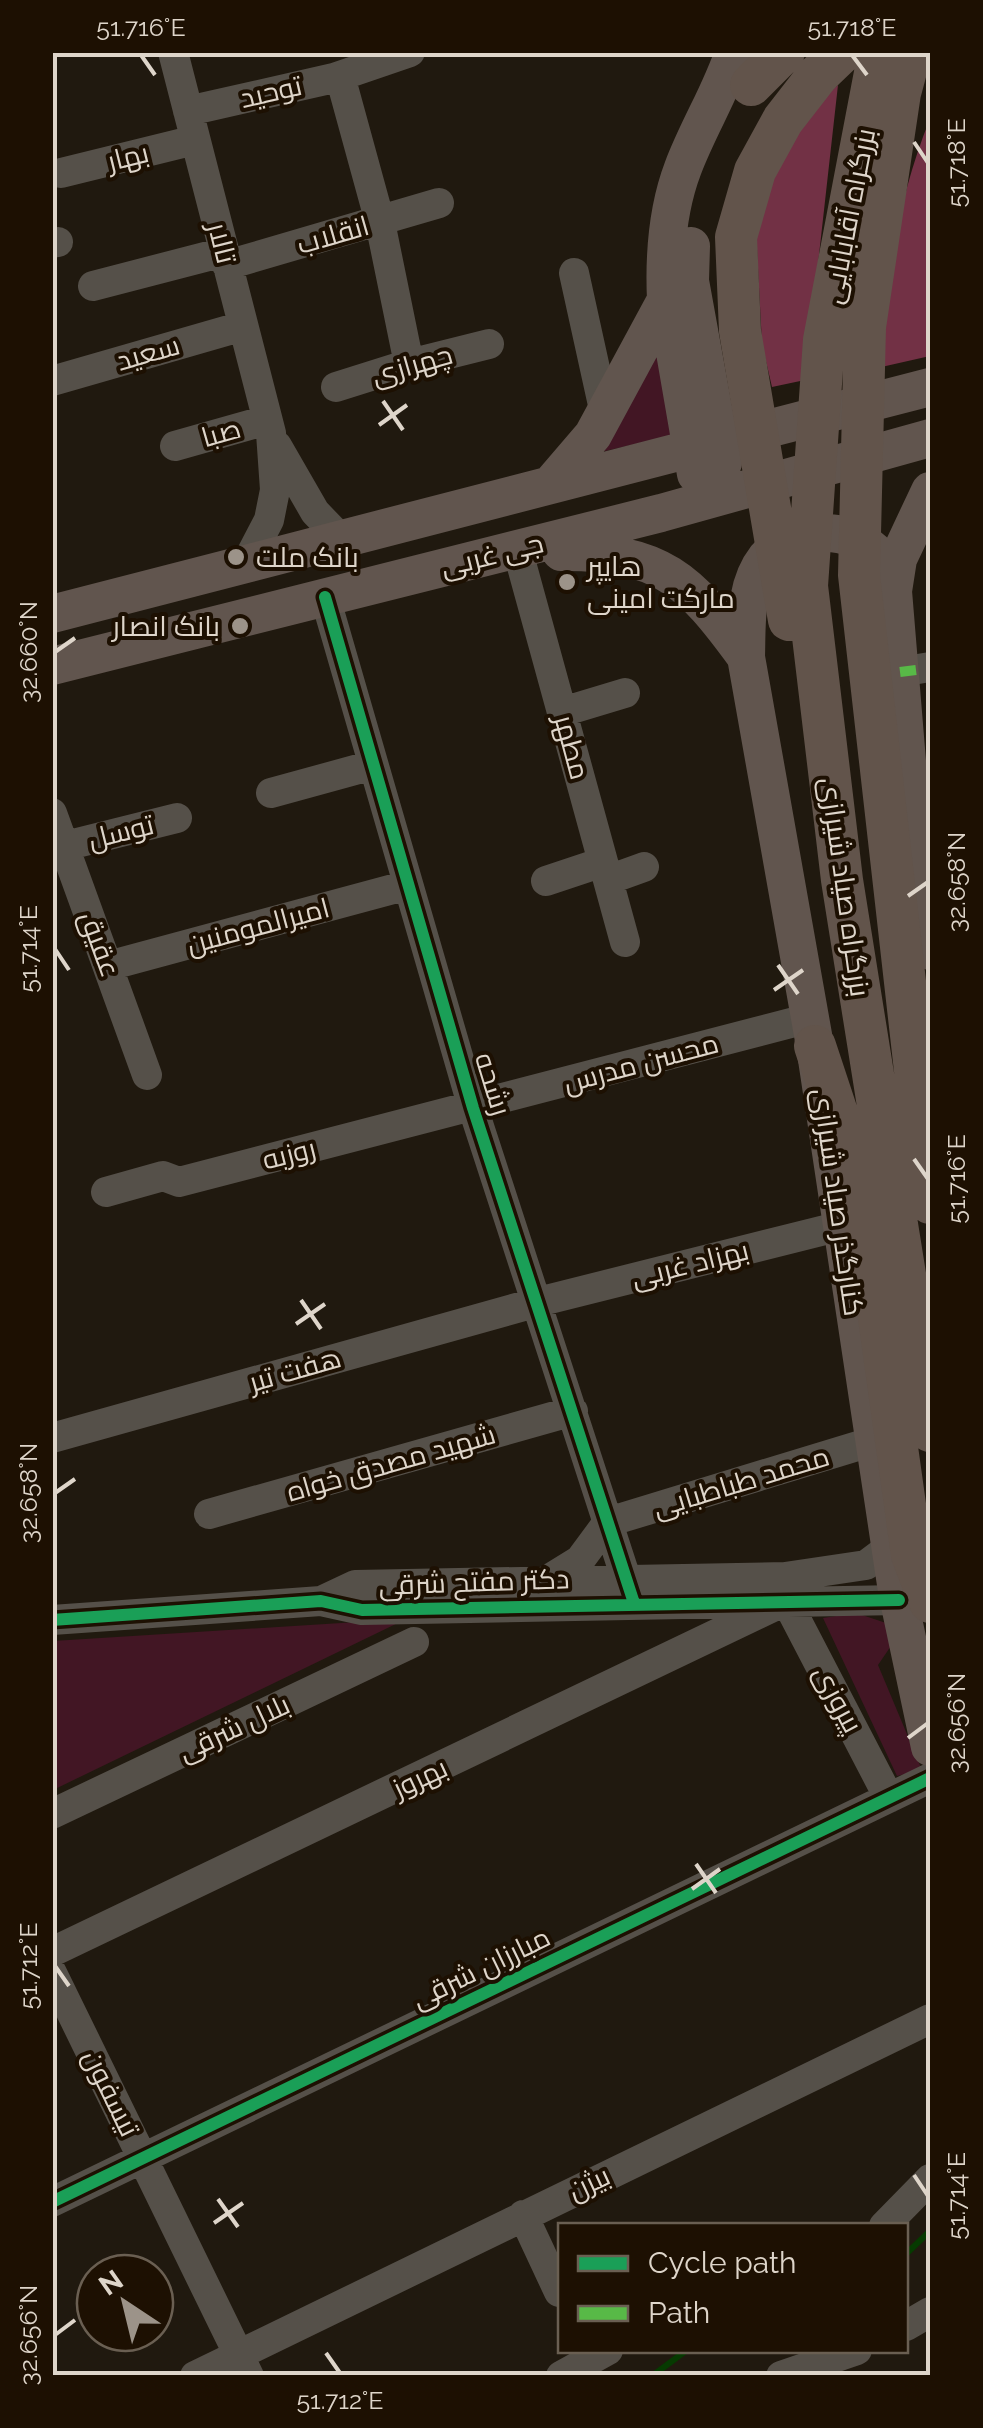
<svg xmlns="http://www.w3.org/2000/svg" width="983" height="2428" font-family="Raleway,Cairo,sans-serif">
  <style>
    .green { fill: #421624 }
    .forest { fill: #723145 }
    .lines { fill: none; stroke-linecap: round; stroke-linejoin: round }
    .stream { stroke: #063a01; stroke-width: 6 }
    .minor { stroke: #555049; stroke-width: 30 }
    .major { stroke: #61554e; stroke-width: 38 }
    .highway { stroke: #62544b; stroke-width: 42 }
    .quiet { stroke: #58b947; stroke-width: 10; stroke-dasharray: 20 10; stroke-linecap: butt }
    .cycleway-casing { stroke: #1d1002; stroke-width: 19 }
    .cycleway { stroke: #1a9f57; stroke-width: 12 }
    .ticks { fill: none; stroke: #ded5ca; stroke-width: 4 }
    .poi-dot { fill: #9c9389; stroke: #1d1002; stroke-width: 4 }
    .labels { text-anchor: middle; dominant-baseline: central; stroke-width: 8; stroke-linejoin: round; paint-order: stroke }
    .street-label { font-size: 28px; fill: #ded5ca; stroke: #1d1002 }
    .poi-label { font-size: 28px; fill: #ded5ca; stroke: #1d1002; text-anchor: start }
    .neatline { fill: none; stroke: #ded5ca; stroke-width: 4 }
    .ticks-label { font-size: 25px; text-anchor: middle; fill: #ded5ca }
  </style>
  <rect width="100%" height="100%" fill="#20190f"/>
  <path class="green" d="M658 337 675 435 592 454Z
    M856 1613 886 1623 893 1643 878 1665 922 1770 897 1776 823 1618Z
    M405 1619 404 1620 53 1790V1641Z"/>
  <path class="forest" d="M838 85 805 380 772 387 762 344 756 230 766 175 799 115Z
    M930 119V356L877 368C887 282 897 199 930 119Z"/>
  <g class="lines">
    <path class="stream" d="M906 2254 930 2231
      M652 2376 687 2350"/>
    <path class="minor" d="M173 52 271 433 275 490 269 520 245 566
      M340 76 380 222 409 364
      M188 111 334 78 410 52
      M61 173 195 140
      M52 243 58 242
      M227 265 439 203
      M574 273 605 414
      M93 286 224 252
      M52 381 243 326
      M336 387 409 364 489 344
      M175 446 267 420
      M277 446 315 512 343 541
      M518 552 625 942
      M325 597 473 1108 634 1603
      M900 672 930 667
      M562 712 625 693
      M271 793 373 765
      M52 813 147 1075
      M65 846 177 818
      M608 880 644 867
      M546 881 603 862
      M108 966 408 885
      M106 1192 163 1176 179 1182 810 1018
      M52 1438 538 1302 841 1226
      M209 1514 573 1411
      M608 1522 874 1441
      M546 1581 580 1560 608 1522
      M785 1586 786 1600 889 1798
      M321 1601 355 1585 785 1577 866 1565 890 1547
      M52 1620 321 1601 362 1610 899 1600
      M52 1814 414 1642
      M52 1952 779 1604
      M52 1973 249 2376
      M52 2202 930 1778
      M523 2215 559 2292
      M884 2226 930 2179
      M906 2326 930 2312
      M195 2376 930 2019
      M561 2376 608 2350
      M781 2376 857 2350"/>
    <path class="major" d="M691 246 690 281 723 463
      M696 474 666 300C664 256 667 210 683 168 698 128 721 92 734 52
      M551 484 593 435 666 300
      M561 552C661 551 689 579 746 657
      M893 591 898 559 930 491
      M52 614 930 387
      M52 666 661 513 930 438
      M930 951 911 810 893 591C889 579 886 566 878 556 852 523 792 527 766 558 744 586 747 624 746 657L815 1046 897 1591 930 1747"/>
    <path class="highway" d="M879 52 824 340 807 586 842 880 930 1431
      M911 52 900 93 865 327 859 575 930 1203
      M751 85 784 52
      M789 620 740 331 736 237 755 171 783 120 818 75 842 52
      M815 1046 860 1182 912 1555 930 1602"/>
    <path class="quiet" d="M900 672 916 670"/>
    <defs>
      <path id="cycleway" d="M325 597 473 1108 634 1603
        M52 1620 321 1601 362 1610 899 1600
        M52 2202 930 1778"/>
    </defs>
    <use href="#cycleway" class="cycleway-casing"/>
    <use href="#cycleway" class="cycleway"/>
  </g>
  <path class="ticks" d="M141 55 155 75M852 55 867 75M914 142 928 163M383 401 403 430M379 425 407 405M55 652 75 638M908 896 928 882M55 949 69 970M778 965 798 994M774 990 803 970M914 1159 928 1179M301 1300 321 1329M296 1324 325 1304M55 1493 75 1479M908 1738 928 1723M696 1864 716 1893M692 1889 720 1869M55 1966 69 1986M914 2175 928 2196M218 2199 238 2227M214 2223 243 2203M55 2335 75 2320M326 2353 340 2373"/>
  <g class="poi-dot">
    <circle cx="236" cy="557" r="10"/>
    <circle cx="567" cy="582" r="10"/>
    <circle cx="240" cy="626" r="10"/>
  </g>
  <g class="labels">
    <g class="street-label">
      <text transform="translate(271 92) rotate(-13)">توحید</text>
      <text transform="translate(128 157) rotate(-14)">بهار</text>
      <text transform="translate(849 216) rotate(-79)">بزرگراه آقابابایی</text>
      <text transform="translate(333 235) rotate(-16)">انقلاب</text>
      <text transform="translate(222 243) rotate(76)">تالار</text>
      <text transform="translate(148 353) rotate(-16)">سعید</text>
      <text transform="translate(412 365) rotate(-16)">چهرازی</text>
      <text transform="translate(221 433) rotate(-16)">صبا</text>
      <text transform="translate(492 555) rotate(-14)">جی غربی</text>
      <text transform="translate(572 747) rotate(75)">مطهر</text>
      <text transform="translate(121 832) rotate(-14)">توسل</text>
      <text transform="translate(845 887) rotate(82)">بزرگراه صیاد شیرازی</text>
      <text transform="translate(258 926) rotate(-15)">امیرالمومنین</text>
      <text transform="translate(100 944) rotate(70)">عقیق</text>
      <text transform="translate(641 1063) rotate(-15)">محسن مدرس</text>
      <text transform="translate(493 1084) rotate(73)">رشحه</text>
      <text transform="translate(289 1154) rotate(-14)">روزبه</text>
      <text transform="translate(838 1202) rotate(82)">کنارگذر صیاد شیرازی</text>
      <text transform="translate(690 1264) rotate(-14)">بهزاد غربی</text>
      <text transform="translate(295 1370) rotate(-16)">هفت تیر</text>
      <text transform="translate(391 1463) rotate(-16)">شهید مصدق خواه</text>
      <text transform="translate(741 1482) rotate(-17)">محمد طباطبایی</text>
      <text transform="translate(474 1582) rotate(-2)">دکتر مفتح شرقی</text>
      <text transform="translate(838 1699) rotate(62)">پیروزی</text>
      <text transform="translate(234 1728) rotate(-25)">بلال شرقی</text>
      <text transform="translate(420 1778) rotate(-25)">بهروز</text>
      <text transform="translate(481 1968) rotate(-26)">مبارزان شرقی</text>
      <text transform="translate(111 2093) rotate(64)">تیسفون</text>
      <text transform="translate(589 2183) rotate(-25)">بیژن</text>
    </g>
    <g class="poi-label">
      <text x="256" y="557">بانک ملت</text>
      <text x="587" y="566">هایپر<tspan x="587" dy="32">مارکت امینی</tspan></text>
      <text x="220" y="626" text-anchor="end">بانک انصار</text>
    </g>
  </g>
  <rect width="983" height="2428" fill="none" stroke="#1d1002" stroke-width="110"/>
  <rect x="558" y="2223" width="350" height="130" fill="#1d1002" stroke="#6a5f52" stroke-width="2.5"/>
  <rect x="578" y="2256" width="50" height="15" fill="#1a9f57" stroke="#6a5f52" stroke-width="2.5"/>
  <text x="648" y="2273" font-size="30" fill="#ded5ca">Cycle path</text>
  <rect x="578" y="2306" width="50" height="15" fill="#58b947" stroke="#6a5f52" stroke-width="2.5"/>
  <text x="648" y="2323" font-size="30" fill="#ded5ca">Path</text>
  <g transform="translate(125 2303) rotate(325)"><circle r="48" fill="#1d1002" stroke="#6a5f52" stroke-width="2.5"/>
  <path d="M0-8L18 38L0 25L-18 38Z" fill="#9c9389"/>
  <text y="-15" font-size="28" font-weight="bold" text-anchor="middle" fill="#ded5ca">N</text>
  </g>
  <rect x="55" y="55" width="873" height="2318" class="neatline"/>
  <g class="ticks-label">
    <text x="141" y="36">51.716°E</text>
    <text x="852" y="36">51.718°E</text>
    <text transform="translate(956 163) rotate(-90)" y="9">51.718°E</text>
    <text transform="translate(28 652) rotate(-90)" y="9">32.660°N</text>
    <text transform="translate(956 882) rotate(-90)" y="9">32.658°N</text>
    <text transform="translate(28 949) rotate(-90)" y="9">51.714°E</text>
    <text transform="translate(956 1179) rotate(-90)" y="9">51.716°E</text>
    <text transform="translate(28 1493) rotate(-90)" y="9">32.658°N</text>
    <text transform="translate(956 1723) rotate(-90)" y="9">32.656°N</text>
    <text transform="translate(28 1966) rotate(-90)" y="9">51.712°E</text>
    <text transform="translate(956 2196) rotate(-90)" y="9">51.714°E</text>
    <text transform="translate(28 2335) rotate(-90)" y="9">32.656°N</text>
    <text x="340" y="2409">51.712°E</text>
  </g>
</svg>
